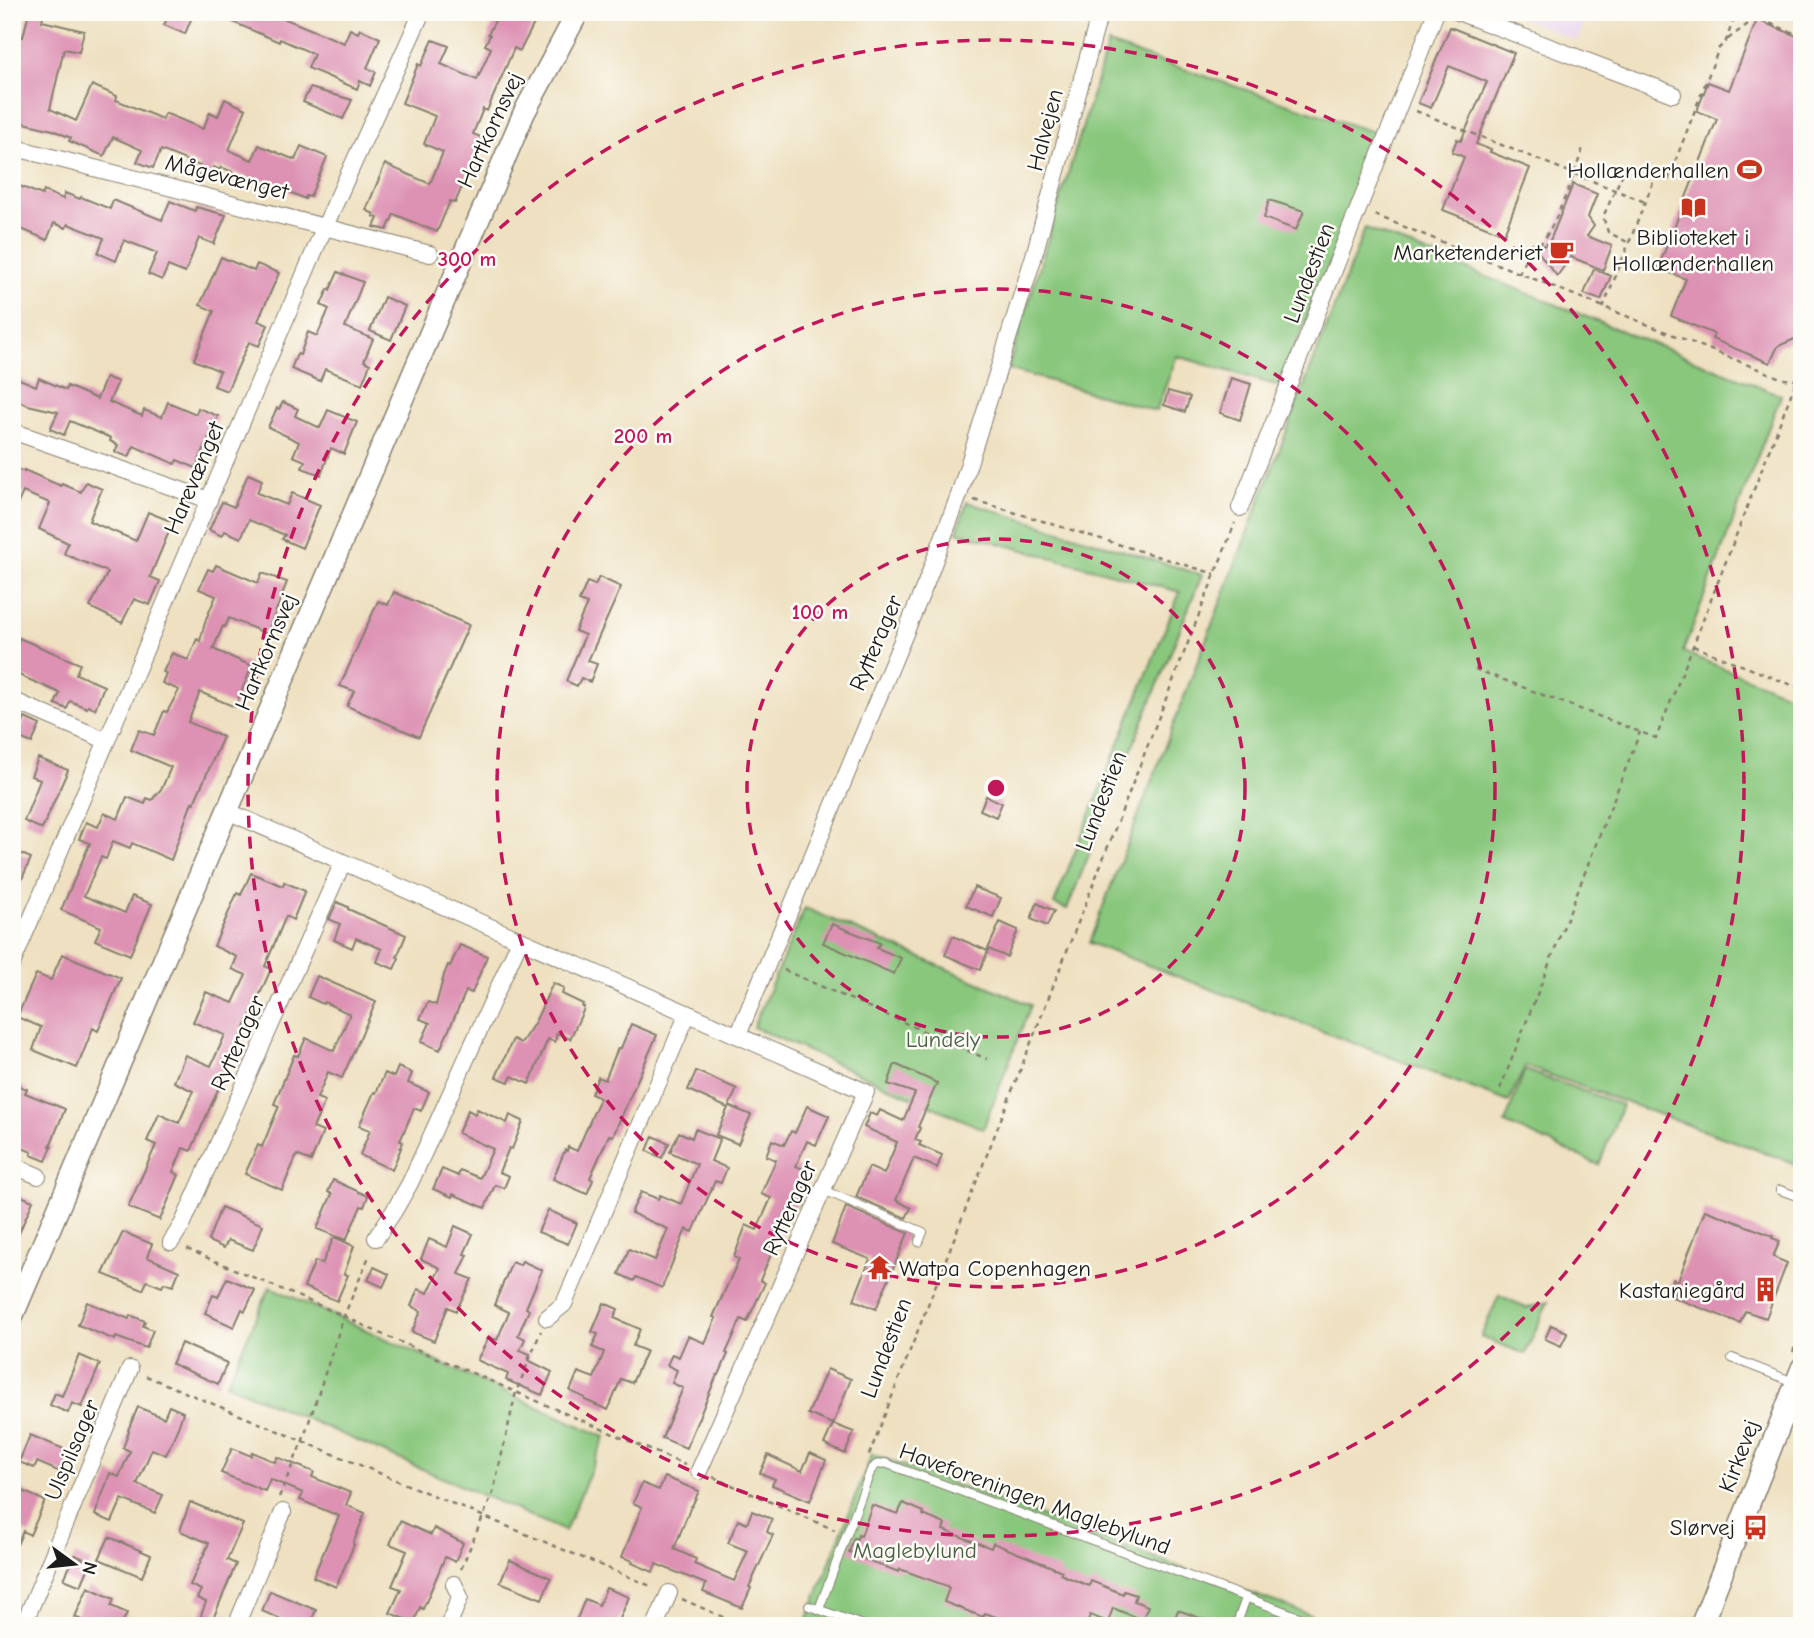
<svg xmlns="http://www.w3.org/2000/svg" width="1814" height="1638" font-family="'Comic Neue',sans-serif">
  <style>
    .built { fill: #e9d2ed }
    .green { fill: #89c77d; stroke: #52724c; stroke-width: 2 }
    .building { fill: #dd91b3 }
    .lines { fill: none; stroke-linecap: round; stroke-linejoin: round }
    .lane-casing { stroke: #857e6e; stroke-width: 10 }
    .street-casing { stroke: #857e6e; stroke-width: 18 }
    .secondary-casing { stroke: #857e6e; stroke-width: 24 }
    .path { stroke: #857e6e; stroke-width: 2.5; stroke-dasharray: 5 5; stroke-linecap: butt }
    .lane { stroke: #fff; stroke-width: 8 }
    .street { stroke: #fff; stroke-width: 16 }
    .secondary { stroke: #fff; stroke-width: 21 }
    .ring { fill: none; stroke: #c2185b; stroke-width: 3.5; stroke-dasharray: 12 9 }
    .labels { text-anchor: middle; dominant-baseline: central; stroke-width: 5; stroke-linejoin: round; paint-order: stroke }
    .street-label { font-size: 23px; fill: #1c1c1c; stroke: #fdfcf7 }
    .poi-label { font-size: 23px; fill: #1c1c1c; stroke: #fdfcf7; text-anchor: end }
    .park-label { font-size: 23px; fill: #486043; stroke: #fdfcf7 }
    .centre { fill: #c2185b; stroke: #fdfcf7; stroke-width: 3.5 }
    .ring-label { font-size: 21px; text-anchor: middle; font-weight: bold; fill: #c2185b; stroke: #fdfcf7; stroke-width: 5; stroke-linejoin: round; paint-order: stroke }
  </style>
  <rect width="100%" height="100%" fill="#fdfcf7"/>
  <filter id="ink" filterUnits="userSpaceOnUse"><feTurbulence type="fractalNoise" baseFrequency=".0143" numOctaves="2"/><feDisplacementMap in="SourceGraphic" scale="14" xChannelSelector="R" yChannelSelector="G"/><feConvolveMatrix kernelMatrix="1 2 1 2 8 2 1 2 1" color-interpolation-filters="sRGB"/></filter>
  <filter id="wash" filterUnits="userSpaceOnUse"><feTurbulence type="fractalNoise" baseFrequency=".00686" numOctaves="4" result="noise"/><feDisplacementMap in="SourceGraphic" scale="28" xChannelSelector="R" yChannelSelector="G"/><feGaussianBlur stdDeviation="1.57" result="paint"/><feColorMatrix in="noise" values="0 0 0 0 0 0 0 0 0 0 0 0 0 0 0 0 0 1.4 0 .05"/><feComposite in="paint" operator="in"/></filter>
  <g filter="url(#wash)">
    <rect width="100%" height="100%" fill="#eee0c0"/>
    <path class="built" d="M1508 12H1587L1577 41Z"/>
    <path class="green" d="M1108 44 1382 135 1279 386 1177 356 1156 411 1008 369Z
      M1365 228 1781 395 1683 652 1802 700V1166L1525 1066 1509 1102 1089 943Z
      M967 502 1202 575 1067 909 1054 904 1180 592 957 532Z
      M805 908 1031 1005 983 1129 753 1027Z
      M1525 1070 1622 1105 1599 1165 1505 1123Z
      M270 1287 605 1437 565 1531 226 1384Z
      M1499 1295 1527 1308 1548 1302 1525 1354 1481 1337Z
      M872 1454 1340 1626H805Z"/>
    <g id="blocks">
      <path class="building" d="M29 12H44L42 21 84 31 79 52 64 49 50 109 76 121 92 85 117 96 116 100 162 119 165 113 203 129 210 112 218 116 225 99 246 109 229 150 252 160 259 145 295 160 301 146 327 157 310 197 306 196 305 199 281 188 280 191 221 167 220 170 214 167 209 179 197 174 200 166 161 150 153 168 137 162 142 150 113 137 104 156 69 141 71 138 53 130 12 120V34L23 37Z
        M170 12H194L185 34 164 25Z
        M210 12H286L283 18 344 43 350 29 358 33 360 29 380 38 367 68 376 72 370 86 360 81 357 89 308 68 314 54 280 39 279 42Z
        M478 12H540L520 51 514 48 487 111 483 109 473 134 483 138 455 203 450 201 437 232 394 214 387 230 374 227 378 218 373 216 374 214 366 210 385 164 430 184 443 152 424 144 435 116 402 103 418 64 421 66 433 40 449 46 441 64 477 80 491 48 485 45 490 35 488 34 495 21Z
        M1757 20 1802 38V336L1778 346 1770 363 1712 339 1714 334 1671 316 1686 279 1658 268 1717 119 1697 111 1708 82 1729 90Z
        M1450 27 1514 53 1476 144 1491 150 1490 152 1530 168 1504 234 1443 210 1464 157 1452 152 1457 139 1461 141 1487 82 1449 66 1431 108 1418 103Z
        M310 88 352 100 343 119 303 102Z
        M12 183 42 195 44 191 63 199 65 193 80 199 81 197 110 209 113 200 162 220 170 201 195 211 196 207 226 215 214 244 199 238 185 273 168 266 162 280 148 274 157 253 124 240 116 261 98 253 104 238 68 224 66 228 54 223 47 240 12 225Z
        M1573 184 1597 194 1588 217 1594 226 1587 236 1612 246 1603 270 1571 257 1557 276 1536 249 1549 243Z
        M1269 200 1304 211 1296 230 1264 218Z
        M221 257 254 271 257 264 279 273 258 321 268 325 259 346 249 342 227 391 214 386 220 371 194 360 214 311 200 305Z
        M1594 269 1611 276 1601 300 1584 294Z
        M338 272 363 282 345 327 373 339 364 361 370 364 362 384 325 369 320 381 291 369 297 354 300 355 308 332 317 336 329 309 321 305 328 289 330 290Z
        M384 297 405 306 391 340 370 331Z
        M12 376 36 386 39 378 66 390 67 386 97 399 106 377 118 382 109 402 142 416 144 410 162 417 168 402 196 414 198 408 218 416 196 468 177 460 175 464 134 446 129 457 115 452 118 445 110 441 111 438 70 421 64 435 50 429 58 412 28 405 12 398Z
        M1231 378 1251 384 1240 420 1220 413Z
        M1168 391 1190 397 1185 412 1164 405Z
        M283 402 298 409 295 416 320 428 328 410 357 422 344 454 331 448 321 475 302 468 305 461 293 456 299 442 268 427 277 408 279 409Z
        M12 467 24 472V470L61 486 62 484 81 492 86 482 102 489 89 521 136 541 148 512 173 522 150 577 160 581 150 605 134 599 122 623 90 607 108 572 64 554 68 543 39 529 50 503 23 492 12 516Z
        M248 474 262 480 257 493 287 505 292 493 320 505 302 548 282 539 285 535 249 520 241 538 225 531 222 536 209 530 222 502 234 507Z
        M216 565 258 583 262 573 287 582 267 634 229 618 225 627 223 626 213 649 252 666 235 707 200 692 188 722 223 737 194 803 192 802 171 860 132 843 130 848 113 841 106 859 101 857 84 896 125 913 132 896 152 904 130 955 95 940 101 927 61 910 90 843 79 839 86 822 98 827 104 813 118 819 127 797 145 804 147 798 152 800 162 788 171 767 131 750 139 730 154 735 164 711 167 712 179 690 162 683 166 673 163 672 172 653 188 660 197 639 200 641 206 619 216 596 199 589 208 569 213 571Z
        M599 577 621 587 588 661 597 664 590 682 581 678 577 686 566 681 585 635 575 631 587 604 579 601 587 582 595 585Z
        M394 592 469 625 419 737 347 706 354 691 340 686 378 601 388 605Z
        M19 638 80 664 76 674 104 686 95 709 88 706 87 708 70 701 67 709 55 704 60 693 12 672V640L18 642Z
        M25 718 40 725 32 743 17 737Z
        M38 758 68 770 42 829 24 821 40 780 31 776Z
        M986 796 1002 803 996 817 980 810Z
        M12 850 31 858 12 902Z
        M251 873 283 886 284 882 305 891 293 920 286 916 265 966 271 969 191 1151 183 1148 173 1172 179 1175 160 1220 128 1207 156 1145 147 1141 159 1114 179 1123 193 1091 174 1082 185 1055 211 1066 225 1035 193 1022 206 992 233 1003 246 975 232 969 237 957 214 946 237 893 241 895Z
        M974 887 1001 898 993 917 966 906Z
        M337 902 348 907V909L406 935 397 957 399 958 394 969 377 962 382 949 356 938 352 948 334 940 340 924 329 919Z
        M1037 903 1054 911 1047 926 1031 919Z
        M1000 922 1018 930 1007 957 988 949Z
        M832 924 880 943 877 948 901 958 894 974 823 943Z
        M953 936 988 951 980 970 945 955Z
        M460 945 487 956 472 993 466 991 440 1050 421 1042 430 1023 420 1019 428 1002 436 1005 444 975 448 965 450 966Z
        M62 954 121 978 98 1031 93 1028 77 1068 33 1050 41 1027 17 1017 36 974 51 980Z
        M317 976 376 1002 342 1078 328 1072 317 1098 325 1101 313 1128 323 1132 311 1161 297 1155 282 1190 245 1174 258 1145 262 1147 279 1106 274 1104 294 1055 298 1056 306 1038 334 1051 350 1014 324 1002 323 1004 308 997Z
        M553 983 564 988 562 994 583 1004 582 1007H584L583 1011 570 1039 557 1033 555 1042 548 1039 529 1084 512 1076 509 1082 496 1077 513 1039 521 1043 535 1022Z
        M631 1024 657 1035 613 1136 609 1135 590 1178 593 1180 587 1194 553 1179 565 1150 567 1151 568 1147 577 1151 600 1098 591 1094 598 1077 605 1080 618 1048H621Z
        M895 1064 937 1083 918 1127 920 1128 915 1140 921 1142 919 1145 942 1155 937 1168 914 1158 896 1200 911 1208 906 1218 856 1197 869 1167 884 1174 897 1142 864 1127 870 1113 877 1116 880 1110 903 1121 915 1093 888 1084Z
        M398 1067 412 1073 408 1083 429 1092 421 1111 414 1108 400 1141 403 1142 400 1148H401L392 1170 360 1155 370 1130 359 1126 374 1092 376 1093 385 1073 394 1077Z
        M696 1071 737 1089 729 1106 751 1115 738 1144 716 1135 728 1108 688 1090Z
        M12 1083 27 1089 25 1093 65 1109 50 1146H52L46 1161 31 1155 32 1152 12 1144Z
        M807 1106 829 1116 816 1145 807 1141 796 1166 810 1172 794 1209 791 1208 760 1280 765 1283 747 1322 741 1319 726 1353 728 1354 719 1375H717L686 1448 662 1438 683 1388 672 1383 677 1370 667 1365 672 1354 679 1357 688 1336 705 1343 716 1318 713 1317 739 1259 734 1257 746 1225 757 1230 771 1198 761 1194 776 1160 766 1156 772 1140 784 1145 791 1131 795 1133Z
        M477 1109 507 1123 510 1115 523 1121 512 1149 509 1148 499 1172 509 1176 504 1188 495 1185 485 1208 453 1194 452 1197 433 1189 442 1169 458 1176 460 1170 480 1178 493 1149 458 1133 468 1110 475 1114Z
        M695 1129 720 1139 711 1161 727 1168 721 1183 715 1181 693 1232 686 1229 662 1288 636 1277 634 1281 619 1274 629 1249 655 1260 668 1229 631 1213 641 1192 658 1199 660 1195 681 1204 697 1164 670 1152 679 1132 692 1138Z
        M653 1136 669 1143 662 1158 647 1151Z
        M333 1180 368 1196 364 1207 361 1206 346 1240 317 1229 332 1194 328 1192Z
        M12 1192 33 1201 12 1249Z
        M221 1207 263 1225 253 1250 228 1240 224 1248 208 1241Z
        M846 1207 908 1233 876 1309 854 1300 870 1259 832 1244Z
        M548 1210 577 1223 568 1244 538 1232Z
        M1705 1210 1773 1236 1772 1238 1780 1241 1773 1257 1787 1263 1766 1318 1745 1311 1740 1323 1672 1297 1674 1293 1668 1291 1673 1279 1678 1281Z
        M455 1226 473 1234 464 1254 468 1255 459 1274 472 1279 456 1311 448 1307 434 1341 412 1332 421 1311 411 1306 418 1289 428 1293 440 1268 421 1259 429 1239 447 1247Z
        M123 1232 152 1244 147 1257 179 1271 173 1286 164 1283 162 1287 147 1281 143 1290 103 1274Z
        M334 1237 354 1246 344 1274 348 1275 337 1301 304 1287 315 1261 322 1264Z
        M522 1261 542 1270 526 1308 529 1310 518 1335 525 1339 520 1350 530 1354 528 1360 552 1372 542 1395 506 1380 508 1374 477 1360 489 1337 497 1340 509 1312 494 1305 512 1262 520 1265Z
        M374 1267 389 1274 383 1287 368 1280Z
        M227 1278 255 1290 245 1311 242 1309 234 1327 212 1317V1316L205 1313 213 1295 218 1297Z
        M87 1302 129 1319 130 1315 145 1321 143 1326 153 1330 146 1348 116 1337 115 1340 78 1325Z
        M604 1303 618 1309 614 1318 640 1329 633 1346 646 1351 632 1383 621 1379 608 1410 585 1400V1398L570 1391 578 1372 594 1378 604 1352 592 1347 598 1334 592 1332Z
        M1551 1325 1567 1332V1334L1561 1346 1545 1339Z
        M181 1343 227 1363 218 1384 172 1364Z
        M79 1355 100 1364 82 1407 72 1403 68 1413 50 1405 55 1393 62 1396Z
        M827 1369 851 1379 833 1424 854 1432 845 1454 824 1444 833 1424 808 1414Z
        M169 1406 183 1412 179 1425 166 1455 152 1449 137 1484 163 1495 155 1513 122 1499 112 1522 95 1515 110 1473 119 1477 130 1451 123 1448 129 1431 128 1430 138 1407 164 1418Z
        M30 1435 76 1454 67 1475 37 1462 34 1468 19 1462Z
        M232 1448 251 1456 252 1452 275 1462 277 1457 314 1472 312 1477 351 1493 346 1505 365 1513 353 1544 354 1545 336 1587 313 1577 339 1516 300 1500 303 1493 270 1479 265 1491 221 1473Z
        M810 1453 826 1460 810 1501 772 1485 775 1479 760 1473 768 1455 802 1471Z
        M665 1477 699 1491 692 1506H691L674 1549 696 1559 694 1564 734 1581 748 1551 728 1543 738 1520 747 1524 752 1511 772 1519 767 1532 773 1535 749 1587 751 1588 742 1608 703 1592 706 1584 656 1564 653 1572 632 1563 633 1561 622 1557 642 1507 633 1503 642 1483 659 1490Z
        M12 1486 45 1501 30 1535 23 1531 12 1556Z
        M190 1502 243 1524 227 1560 236 1564 210 1626H197L206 1602 197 1598 201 1590 190 1585 209 1543 180 1531Z
        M903 1503 924 1512 923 1515 945 1524 943 1530 991 1548 993 1543 1062 1571 1060 1574 1089 1586 1091 1581 1123 1594 1124 1591 1136 1595 1134 1601 1148 1606 1142 1620 1113 1608 1108 1622 1090 1615 1086 1626H1020L985 1613 983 1617 944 1602 949 1588 947 1586 900 1569 899 1572 855 1556 856 1554 849 1552 854 1538 857 1539 858 1535 861 1536 872 1505 898 1514Z
        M400 1521 431 1535 434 1528 463 1543 455 1562 445 1557 423 1609 420 1607 414 1623 390 1613 401 1589 392 1586 407 1551 390 1544Z
        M109 1537 151 1555 142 1577 99 1559Z
        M75 1555 91 1562 81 1586 64 1579Z
        M510 1560 551 1578 542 1599 500 1582Z
        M88 1587 114 1599 111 1606 127 1613 121 1626H94L75 1617Z
        M606 1588 629 1597 617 1626H574L585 1599 599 1605Z
        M270 1591 316 1610 309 1626H286L287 1622 262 1611Z
        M1178 1610 1217 1624 1216 1626H1172Z"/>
    </g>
  </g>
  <g filter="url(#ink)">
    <use href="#blocks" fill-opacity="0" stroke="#857e6e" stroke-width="2"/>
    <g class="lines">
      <defs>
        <path id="lane" d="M823 1190 923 1232 919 1242
          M1780 1190 1802 1198
          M1732 1358 1796 1383
          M809 1606 865 1626
          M819 1609 871 1470 876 1465 885 1463 1323 1626
          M1236 1626 1246 1598"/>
        <path id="street" d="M1458 12 1673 94
          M12 147 430 254
          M12 431 209 500
          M1240 508 1436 12
          M12 700 107 741
          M227 811 866 1092 699 1471
          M12 964 325 226 422 12
          M738 1035 926 583 959 495 1033 259 1100 12
          M12 1165 38 1176
          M376 1238 394 1211 410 1183 520 940
          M171 1242 183 1223 343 862
          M547 1318 564 1304 688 1013
          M23 1626 130 1369
          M236 1626 283 1512
          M448 1626 460 1597 454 1584
          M655 1626 669 1593"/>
        <path id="secondary" d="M12 1317 524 113 578 12
          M1701 1626 1802 1368"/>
      </defs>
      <use href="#lane" class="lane-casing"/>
      <use href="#street" class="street-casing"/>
      <use href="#secondary" class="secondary-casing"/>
      <path class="path" d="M1728 39 1756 18 1802 36
        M1416 111 1645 202
        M1627 164 1603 217 1608 232 1629 243
        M1668 180 1719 48 1726 41 1736 12
        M1375 215 1783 379 1797 380 1802 382
        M1519 274 1531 244 1541 243C1558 222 1574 174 1583 148
        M1603 308 1656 175
        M974 500 1215 574
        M1693 646 1802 689
        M1475 669 1656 738 1693 646 1802 366
        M784 970 987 1059
        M1500 1089 1640 732
        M187 1249 344 1316 377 1332 685 1465
        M1793 1352 1802 1329
        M146 1376 653 1587
        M869 1455 1235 523
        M713 1477 835 1530
        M279 1497 303 1440 344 1316 370 1254
        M461 1569 493 1493 516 1392 541 1331
        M682 1599 743 1626
        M798 1626 803 1617"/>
      <use href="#lane" class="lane"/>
      <use href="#street" class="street"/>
      <use href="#secondary" class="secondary"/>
    </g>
  </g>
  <g class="ring">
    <circle cx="996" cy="788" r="249"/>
    <circle cx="996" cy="788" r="499"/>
    <circle cx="996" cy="788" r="748"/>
  </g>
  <defs>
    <symbol id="stadium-bare" viewBox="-9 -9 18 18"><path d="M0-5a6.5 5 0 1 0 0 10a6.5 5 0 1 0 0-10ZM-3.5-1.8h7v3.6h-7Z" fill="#c8321e" stroke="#fdfcf7" stroke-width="2.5" paint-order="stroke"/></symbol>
    <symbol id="library-bare" viewBox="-9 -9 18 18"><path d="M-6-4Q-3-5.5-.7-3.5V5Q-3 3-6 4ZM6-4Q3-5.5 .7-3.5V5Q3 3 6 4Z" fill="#c8321e" stroke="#fdfcf7" stroke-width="2.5" paint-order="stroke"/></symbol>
    <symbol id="cafe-bare" viewBox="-9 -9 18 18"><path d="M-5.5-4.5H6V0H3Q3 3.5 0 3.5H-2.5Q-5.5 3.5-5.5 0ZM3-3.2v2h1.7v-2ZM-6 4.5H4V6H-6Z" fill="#c8321e" stroke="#fdfcf7" stroke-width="2.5" paint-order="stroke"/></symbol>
    <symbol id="temple-bare" viewBox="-9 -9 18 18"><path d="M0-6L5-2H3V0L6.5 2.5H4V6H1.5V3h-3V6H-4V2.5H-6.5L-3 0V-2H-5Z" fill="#c8321e" stroke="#fdfcf7" stroke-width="2.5" paint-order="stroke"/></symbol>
    <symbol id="building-bare" viewBox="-9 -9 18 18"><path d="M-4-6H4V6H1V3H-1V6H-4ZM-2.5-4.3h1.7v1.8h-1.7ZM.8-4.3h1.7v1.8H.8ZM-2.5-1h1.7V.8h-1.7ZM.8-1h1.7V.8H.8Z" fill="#c8321e" stroke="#fdfcf7" stroke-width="2.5" paint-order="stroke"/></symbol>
    <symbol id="bus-bare" viewBox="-9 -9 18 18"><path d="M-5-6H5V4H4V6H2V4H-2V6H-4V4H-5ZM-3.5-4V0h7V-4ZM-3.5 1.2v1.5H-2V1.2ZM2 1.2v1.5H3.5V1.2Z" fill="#c8321e" stroke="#fdfcf7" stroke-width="2.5" paint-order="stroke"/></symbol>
  </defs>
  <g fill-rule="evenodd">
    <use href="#stadium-bare" x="1732" y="152" width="35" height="35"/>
    <use href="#library-bare" x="1676" y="190" width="35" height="35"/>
    <use href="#cafe-bare" x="1544" y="234" width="35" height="35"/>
    <use href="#temple-bare" x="862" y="1250" width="35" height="35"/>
    <use href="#building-bare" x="1748" y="1272" width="35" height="35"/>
    <use href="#bus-bare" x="1738" y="1510" width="35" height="35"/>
  </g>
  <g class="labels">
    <g class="street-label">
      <text transform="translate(490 130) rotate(-65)">Hartkornsvej</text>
      <text transform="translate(1045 130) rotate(-75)">Halvejen</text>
      <text transform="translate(227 177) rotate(14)">Mågevænget</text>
      <text transform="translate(1309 273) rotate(-69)">Lundestien</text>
      <text transform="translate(194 478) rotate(-67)">Harevænget</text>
      <text transform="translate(876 643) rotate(-67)">Rytterager</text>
      <text transform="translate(266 652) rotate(-67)">Hartkornsvej</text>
      <text transform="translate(1101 801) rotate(-69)">Lundestien</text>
      <text transform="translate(238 1043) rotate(-66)">Rytterager</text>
      <text transform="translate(790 1208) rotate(-66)">Rytterager</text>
      <text transform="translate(886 1348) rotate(-69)">Lundestien</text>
      <text transform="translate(72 1450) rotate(-67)">Ulspilsager</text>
      <text transform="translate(1739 1456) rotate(-69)">Kirkevej</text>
      <text transform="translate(1035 1499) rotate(20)">Haveforeningen Maglebylund</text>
    </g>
    <g class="poi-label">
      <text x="1729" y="170">Hollænderhallen</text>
      <text x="1693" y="237" text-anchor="middle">Biblioteket i<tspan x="1693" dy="26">Hollænderhallen</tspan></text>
      <text x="1542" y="252">Marketenderiet</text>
      <text x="899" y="1268" text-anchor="start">Watpa Copenhagen</text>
      <text x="1745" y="1290">Kastaniegård</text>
      <text x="1735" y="1527">Slørvej</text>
    </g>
    <g class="park-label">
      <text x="943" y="1039">Lundely</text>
      <text x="915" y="1550">Maglebylund</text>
    </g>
  </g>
  <circle cx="996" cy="788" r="10" class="centre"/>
  <g class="ring-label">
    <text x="467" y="266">300 m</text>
    <text x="643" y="443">200 m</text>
    <text x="820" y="619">100 m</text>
  </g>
  <rect width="1814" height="1638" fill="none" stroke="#fdfcf7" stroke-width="42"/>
  <g transform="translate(74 1564) rotate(105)" stroke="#fdfcf7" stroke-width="5" paint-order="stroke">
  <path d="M0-5L12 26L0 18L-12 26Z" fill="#1c1c1c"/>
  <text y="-10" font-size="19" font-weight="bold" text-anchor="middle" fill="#1c1c1c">N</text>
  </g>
</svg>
